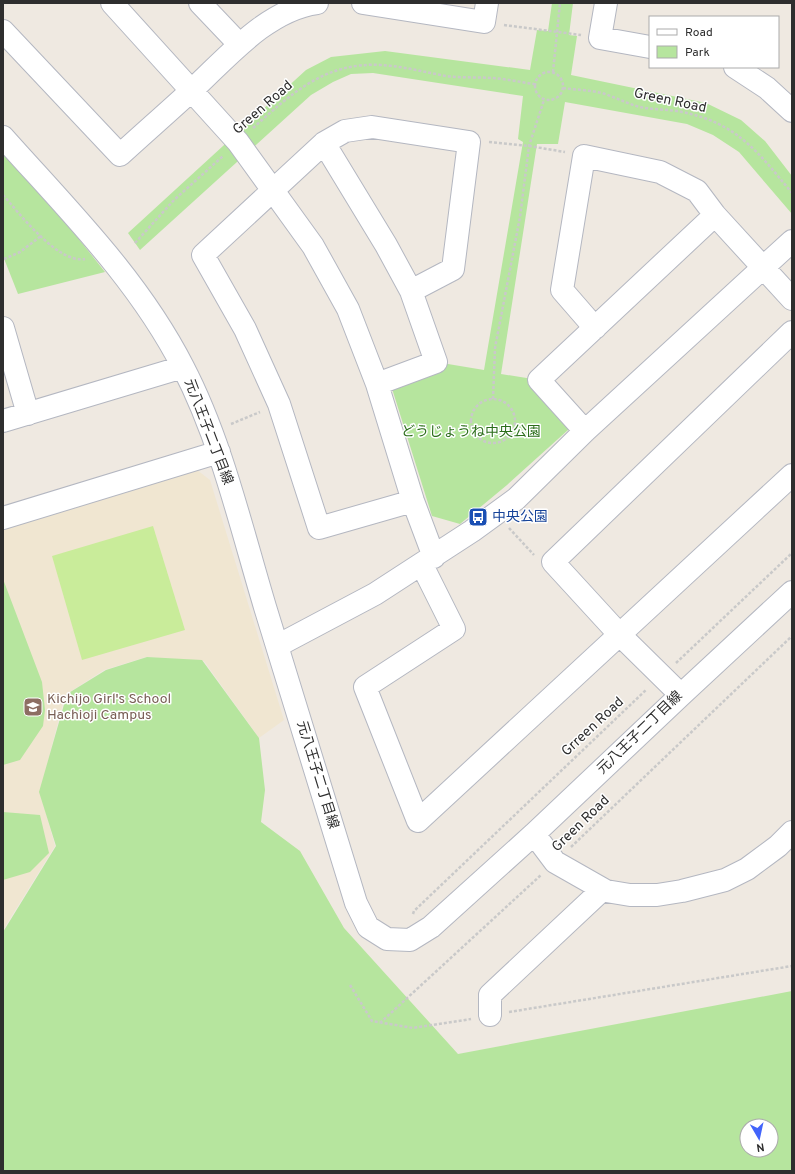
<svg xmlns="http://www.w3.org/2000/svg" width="795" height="1174" font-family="Overpass,'Noto Sans JP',sans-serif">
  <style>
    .education { fill: #f0e6d1 }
    .green { fill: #b6e59e; fill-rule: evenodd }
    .pitch { fill: #c9ec9a }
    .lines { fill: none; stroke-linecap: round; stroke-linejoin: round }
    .minor-casing { stroke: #b4b7c1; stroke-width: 24 }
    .path { stroke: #c9c9c9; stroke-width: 2.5; stroke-dasharray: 3 2; stroke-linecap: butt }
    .minor { stroke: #fff; stroke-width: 22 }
    .labels { text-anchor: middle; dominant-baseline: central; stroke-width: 3; stroke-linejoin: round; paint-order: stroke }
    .street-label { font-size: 14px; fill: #2e2e2e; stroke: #fff }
    .park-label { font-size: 14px; fill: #2c6e1b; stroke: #fff }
    .transit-label { font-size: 14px; fill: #164399; stroke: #fff; text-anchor: start }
    .education-label { font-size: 14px; fill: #785e54; stroke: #fff; text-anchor: start }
  </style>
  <rect width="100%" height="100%" fill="#efe9e1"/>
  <path class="education" d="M197 470 210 480 284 720 259 738 204 661 146 657 104 670 65 695 40 792 55 846 3 930V528Z"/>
  <path class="green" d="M552 3H573L569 35 577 36 571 75 706 103 741 120 765 141 792 176V214L739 152 713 135 687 124 565 102 558 144H537L501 374 539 380 578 421 507 485 460 524 432 516 389 379 436 362 484 370 523 142 518 139 523 96 373 73 351 74 333 82 311 95 140 250 128 233 306 70 331 57 385 51 530 70 537 30 548 31Z
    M3 152 55 209 105 272 18 294 3 256Z
    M3 579 42 682 45 710 43 726 20 760 3 765Z
    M147 657 202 660 259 738 265 790 261 822 300 851 344 928 458 1054 792 991V1171H3V932L56 846 39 792 67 694 106 670ZM747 1126H771V1150H747Z
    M3 812 40 815 49 853 30 872 3 880Z"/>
  <path class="pitch" d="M153 526 185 630 82 660 52 556Z"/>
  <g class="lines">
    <defs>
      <path id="minor" d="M112 3 238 142 313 246 348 309 377 384 413 501 434 557
        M200 3 239 44
        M363 3 484 22 487 3
        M606 3 600 38 650 47
        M3 31 120 155C143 134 167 113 191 91 226 59 266 10 317 3
        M735 67 767 88 792 111
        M3 137C68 210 138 279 183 367 221 440 241 527 265 607 295 706 326 804 356 903L368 927 387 939 410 940 431 927 534 834 681 695 792 592
        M324 143 386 245 411 291 436 362 377 384
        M411 291 453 269 469 142 372 127 345 131 324 143 203 255 245 329 279 404 319 528 413 501
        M3 328 28 414
        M595 328 562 290 584 156 660 172 697 191 715 215 792 299
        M3 421 183 367
        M585 431 539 380 715 215
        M3 518 219 452
        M422 565 454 629 365 687 418 821 792 475
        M277 646 375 594 472 531 516 499 585 431 792 241
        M681 695 619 634 553 562 792 332
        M534 834 555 862 606 891 630 895H657L682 891 725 880 747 869 778 846 792 832
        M490 1015V995L602 890"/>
    </defs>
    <use href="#minor" class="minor-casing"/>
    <path class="path" d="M504 25 581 35
      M535 86a14 14 0 1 1 28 0a14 14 0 1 1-28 0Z
      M553 72 560 3
      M563 88C577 90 592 90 605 94 617 98 628 104 640 107 654 110 668 109 682 112 737 123 758 152 792 193
      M253 128C291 94 325 62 380 65 402 66 424 72 446 76 461 78 477 77 492 78 506 79 520 82 534 84
      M489 142 529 146 565 152
      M3 195C20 214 58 264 85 259
      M135 243 174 200 223 156
      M4 259 20 252 41 236
      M493 399 495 348 520 217 529 146 544 100
      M471 421a22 22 0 1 1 44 0a22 22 0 1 1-44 0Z
      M231 424 260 412
      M509 528 534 555
      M676 663 792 553
      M571 847 792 636
      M413 914 414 911 647 689
      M350 985 372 1021 413 1028 471 1019
      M509 1012 792 966
      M380 1023 541 875"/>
    <use href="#minor" class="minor"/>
  </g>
  <defs>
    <symbol id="bus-square" viewBox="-11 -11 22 22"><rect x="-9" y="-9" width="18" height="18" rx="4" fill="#1a4fb4" stroke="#fff"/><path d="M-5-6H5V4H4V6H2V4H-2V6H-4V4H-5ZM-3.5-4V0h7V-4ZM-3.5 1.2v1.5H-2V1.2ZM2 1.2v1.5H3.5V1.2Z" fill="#fff"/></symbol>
    <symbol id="school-square" viewBox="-11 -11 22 22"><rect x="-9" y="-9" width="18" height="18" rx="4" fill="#8d6e63" stroke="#fff"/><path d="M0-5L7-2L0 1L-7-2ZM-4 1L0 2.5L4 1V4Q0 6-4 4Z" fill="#fff"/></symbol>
  </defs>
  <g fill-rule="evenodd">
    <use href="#bus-square" x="467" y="506" width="22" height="22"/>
    <use href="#school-square" x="22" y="696" width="22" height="22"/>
  </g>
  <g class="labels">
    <g class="street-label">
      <text transform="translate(670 101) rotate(12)">Green Road</text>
      <text transform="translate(263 108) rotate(-41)">Green Road</text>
      <text transform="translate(208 432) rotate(69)">元八王子二丁目線</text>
      <text transform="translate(593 727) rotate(-43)">Grreen Road</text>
      <text transform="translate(640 733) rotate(-44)">元八王子二丁目線</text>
      <text transform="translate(317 775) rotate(73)">元八王子二丁目線</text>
      <text transform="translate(581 824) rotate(-44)">Green Road</text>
    </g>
    <g class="park-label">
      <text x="471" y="432">どうじょうね中央公園</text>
    </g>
    <g class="transit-label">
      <text x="492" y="517">中央公園</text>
    </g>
    <g class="education-label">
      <text x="47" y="699">Kichijo Girl's School<tspan x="47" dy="16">Hachioji Campus</tspan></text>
    </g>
  </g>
  <rect width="795" height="1174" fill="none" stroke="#2e2e2e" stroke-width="8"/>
  <rect x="649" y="16" width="130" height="52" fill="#ffffff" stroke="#ababab"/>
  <rect x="657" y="29" width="20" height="6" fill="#ffffff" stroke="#ababab"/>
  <text x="685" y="36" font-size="12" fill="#2e2e2e">Road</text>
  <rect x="657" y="46" width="20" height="12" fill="#b6e59e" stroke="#ababab"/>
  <text x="685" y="56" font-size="12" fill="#2e2e2e">Park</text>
  <g transform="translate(759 1138) rotate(171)"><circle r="19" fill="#ffffff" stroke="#ababab"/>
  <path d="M0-3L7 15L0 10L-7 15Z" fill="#4264fb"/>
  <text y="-6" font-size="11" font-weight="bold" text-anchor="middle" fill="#2e2e2e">N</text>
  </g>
</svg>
